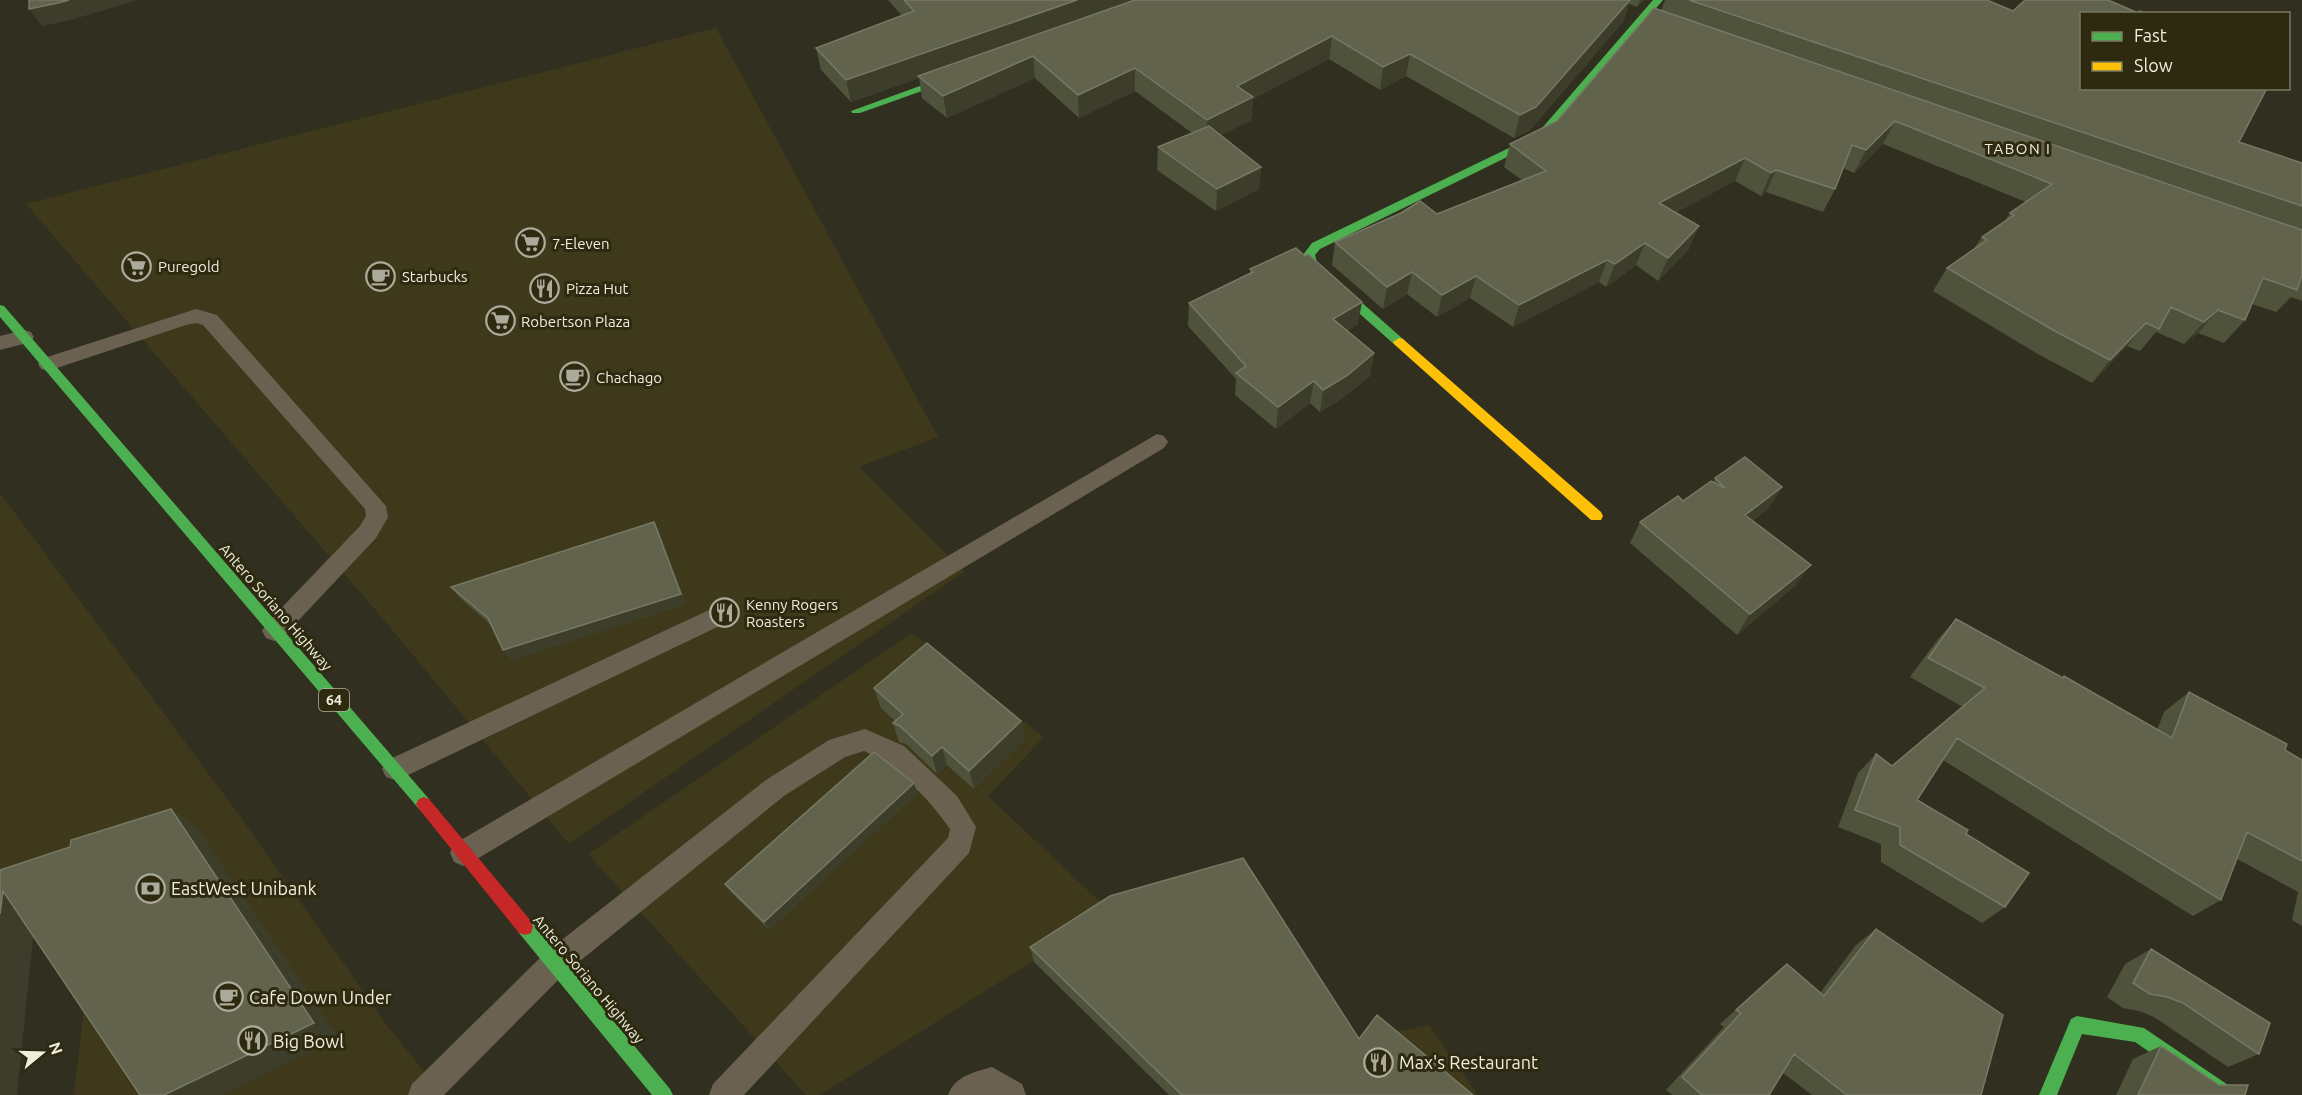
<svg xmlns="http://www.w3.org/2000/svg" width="2302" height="1095" font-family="Ubuntu,sans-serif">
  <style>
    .built { fill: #3e391a }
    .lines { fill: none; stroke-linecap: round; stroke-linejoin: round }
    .lane { fill: #6b6151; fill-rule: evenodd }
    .fast { fill: #4caf50; fill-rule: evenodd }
    .slow { fill: #ffc107; fill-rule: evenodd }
    .jam { fill: #c62828; fill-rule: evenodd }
    .wall { fill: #50533c }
    .shaded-wall { fill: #3c3d2a }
    .building { fill: #61634d; stroke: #777964; stroke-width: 1.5 }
    .labels { text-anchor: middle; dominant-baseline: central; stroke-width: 6; stroke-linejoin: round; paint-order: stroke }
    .shield { fill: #2d2a10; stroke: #b5b2a0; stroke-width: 1.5 }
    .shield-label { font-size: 14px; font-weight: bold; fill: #efeddd }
    .far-quarter-label { font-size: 15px; letter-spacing: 1.5px; fill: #efeddd; stroke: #2d2a10 }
    .poi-label { font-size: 15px; fill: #efeddd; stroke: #2d2a10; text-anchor: start }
    .street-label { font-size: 15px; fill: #efeddd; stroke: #2d2a10 }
    .near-poi-label { font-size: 18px; fill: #efeddd; stroke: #2d2a10; text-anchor: start }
  </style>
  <rect width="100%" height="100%" fill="#312f20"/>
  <path class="built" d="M716 28 938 437 859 467 964 572 569 844 384 620 26 204Z
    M0 493 240 816 389 1028 443 1095H74L101 859 0 890Z
    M912 633 1044 737 988 796 1111 912 820 1095H806L588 854Z
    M1429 1025 1478 1095H1305L1344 1043Z"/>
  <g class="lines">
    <path class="lane" d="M196 309 217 315 386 506 388 517 376 538 282 638 274 641 266 638 262 631 266 624 360 526 366 516 365 509 203 325 196 323 186 325 48 371 41 369 38 364 41 359Z
      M24 330 31 332 34 337 31 342 0 350V336Z
      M1157 434 1164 436 1168 442 1164 448 472 862 463 866 454 862 450 853 454 844Z
      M724 603 732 606 736 613 732 620 404 777 395 780 386 777 382 769 386 761Z
      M865 729 904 746 957 796 976 827 969 853 744 1095H709L713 1084 948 838 950 829C929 798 897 767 864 751L845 757 784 796 565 973 444 1095H408L412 1084 545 953 766 780 829 740Z
      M992 1067 1022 1084 1026 1095H948C956 1075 973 1073 992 1067Z"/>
    <path class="fast" d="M1653 0H1663L1544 139 1320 249 1315 255 1317 263 1403 339 1405 342 1403 345H1395L1308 268 1303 255 1312 243 1536 135Z
      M961 71 966 74 964 76 860 113H852L851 111Z
      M0 305 4 306 429 799 432 804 429 809 424 811 419 809 0 317Z
      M525 919 531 921 670 1089 673 1095H652L519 933 517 927 519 921Z
      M2077 1016 2144 1028 2234 1089 2237 1095H2212L2135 1042 2082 1034 2057 1095H2039L2071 1019Z"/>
    <path class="slow" d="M1399 338 1403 339 1601 512 1603 516 1601 520H1591L1395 345 1393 342Z"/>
    <path class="jam" d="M424 797 429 799 531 921 533 927 531 933 525 935 519 933 419 809 416 804 419 799Z"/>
  </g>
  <path class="wall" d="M888 0H1644L1637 7 1629 4 1623 22 1530 130 1514 138 1406 76 1380 90 1329 59 1253 99 1251 120 1221 135 1261 167 1259 189 1216 211 1157 170 1158 147 1192 133 1135 91 1079 118 1035 78 947 118 922 98 919 78 851 102 821 70 816 48 902 16Z
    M1665 0H1987L2239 142 2302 163V301L2291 297 2276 312 2252 304 2245 320 2224 343 2198 333 2184 344 2156 332 2140 351 2127 346 2092 383 2036 353 1933 291 1947 268 1973 250 1982 237 2005 221 2010 213 2026 202 1883 144 1854 173 1843 168 1835 189 1823 212 1766 192 1761 196 1735 181 1675 213 1689 249 1658 281 1636 265 1606 287 1599 282 1513 327 1470 298 1437 317 1407 294 1383 309 1332 265 1335 242 1437 214 1522 180 1504 167 1510 144 1557 121 1661 11Z
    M1250 269 1358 324 1347 331 1374 353 1370 376 1344 397 1320 412 1310 403 1276 429 1235 395 1236 379 1188 326 1189 303 1250 273Z
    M1715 478 1782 487 1768 509 1753 521 1796 585 1737 635 1630 543 1640 522 1683 501 1713 482Z
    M654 522 660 533 686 604 511 660 503 650 491 625 460 598 451 587Z
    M1956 619 2157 730 2164 712 2189 692 2302 760V926L2292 920 2298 892 2237 859 2221 900 2193 916 1943 760 1917 800 1966 834 2005 907 1982 923 1881 862V844L1838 827 1858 773 1876 754 1892 766 1963 707 1910 677 1938 639Z
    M874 688 1021 721 1024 740 974 789 947 765 937 774 906 744 899 742 893 723 895 721 881 708Z
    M917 793 769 930 731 892 725 884Z
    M1876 929 1981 1095H1812L1783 1073 1769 1095H1673L1666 1090 1724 1027 1720 1024 1787 964 1820 993 1856 945Z
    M1030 947 1359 1039 1473 1095H1169L1034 962Z
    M2151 949 2259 1054 2228 1067 2154 1017 2139 1011 2123 1008 2107 997 2125 964Z
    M2161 1046 2219 1085 2245 1095H2116L2133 1059Z"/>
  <path class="shaded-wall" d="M69 0H138L71 20 42 26 29 9Z
    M1077 0H1142L918 76 919 78 851 102 846 80Z
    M1630 0 1623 22 1530 130 1514 138 1520 115Z
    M1640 0H1644L1637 7Z
    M1332 36 1329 59 1253 99 1251 120 1206 143 1207 120 1237 86Z
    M1410 54 1406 76 1380 90 1383 67Z
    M1033 56 1035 78 947 118 943 96Z
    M1135 68V91L1079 118 1078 95Z
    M1895 121 1883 144 1854 173 1866 150Z
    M1745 158 1735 181 1651 226 1659 203Z
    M1261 167 1259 189 1216 211 1217 189Z
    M1776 170 1766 192 1761 196 1771 173Z
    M1699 226 1689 249 1658 281 1668 258Z
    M1645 243 1636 265 1606 287 1615 264Z
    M1607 260 1599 282 1513 327 1519 305Z
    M1412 272 1407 294 1383 309 1387 287Z
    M1476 276 1470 298 1437 317 1442 295Z
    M1362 302 1358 324 1330 341 1333 319Z
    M2218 310 2198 333 2184 344 2204 322Z
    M2146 323 2127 346 2092 383 2110 360Z
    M1374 353 1370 376 1344 397 1320 412 1323 390Z
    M1314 381 1310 403 1276 429 1278 407Z
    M1782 487 1768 509 1733 537 1745 515Z
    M654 522 660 533 686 604 511 660 503 650Z
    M1811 565 1796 585 1737 635 1750 614Z
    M1021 721 1024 740 974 789 969 771Z
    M942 747 947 765 937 774 932 756Z
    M914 783 917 793 769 930 764 922Z
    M171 809 198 829 339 1038 222 1095H164Z
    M3 891 36 909 17 1095H0V914Z"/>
  <path class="building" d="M29 0H69L58 3 29 9Z
    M904 0H1077L846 80 816 48 914 11Z
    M1135 0H1630L1536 107 1520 115 1410 54 1383 67 1332 36 1237 86 1253 97 1207 120 1135 68 1078 95 1033 56 943 96 918 76Z
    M1689 0H1987L2013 11 2025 0H2108L2138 13 2140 11 2146 14H2082V88H2267L2239 142 2302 163V206Z
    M1654 8 2302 230V275L2297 290 2263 278 2245 320 2218 310 2204 322 2171 307 2159 329 2146 323 2110 360 2053 330 1947 268 1987 240 1982 237 2014 215 2010 213 2052 184 1895 121 1866 150 1852 145 1835 189 1776 170 1771 173 1745 158 1659 203 1699 226 1668 258 1645 243 1615 264 1607 260 1519 305 1476 276 1442 295 1412 272 1387 287 1335 242 1401 213 1420 201 1437 214 1546 171 1510 144 1557 121Z
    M1209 126 1261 167 1217 189 1158 147Z
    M1296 248 1305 256 1308 254 1362 302 1333 319 1374 353 1348 375 1323 390 1314 381 1278 407 1236 373 1246 366 1189 303 1253 272 1250 269Z
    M1745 457 1782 487 1745 515 1811 565 1750 614 1640 522 1678 496 1683 501 1711 481 1725 488 1715 478Z
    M654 522 681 594 503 650 488 618 451 587Z
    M1956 619 2063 678 2064 676 2172 738 2189 692 2287 744 2285 750 2302 760V861L2247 832 2221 900 1957 738 1917 800 1968 830 1966 834 2029 873 2005 907 1900 845V827L1855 810 1876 754 1892 766 1985 688 1928 658Z
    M927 643 1021 721 969 771 942 747 932 756 900 726 893 723 903 714 874 688Z
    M874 752 914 783 764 922 725 884Z
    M171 809 314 1023 164 1095H140L3 891 0 914V870L70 847 71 840Z
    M1243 858 1359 1039 1377 1015 1473 1095H1182L1030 947 1110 896Z
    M1876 929 2003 1015 1981 1095H1847L1794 1054 1769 1095H1702L1682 1077 1741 1013 1736 1010 1787 964 1824 996Z
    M2151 949 2270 1023 2259 1054 2183 1003 2167 997 2150 994 2133 983Z
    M2161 1046 2219 1085H2248L2245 1095H2138Z"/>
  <defs>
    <symbol id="supermarket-ring" viewBox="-11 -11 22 22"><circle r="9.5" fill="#2d2a10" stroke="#acaa9b" stroke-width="1.5"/><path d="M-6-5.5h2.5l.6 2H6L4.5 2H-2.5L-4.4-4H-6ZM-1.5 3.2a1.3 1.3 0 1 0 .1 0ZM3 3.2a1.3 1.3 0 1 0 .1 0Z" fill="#acaa9b"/></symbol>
    <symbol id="cafe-ring" viewBox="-11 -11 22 22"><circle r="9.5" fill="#2d2a10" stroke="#acaa9b" stroke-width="1.5"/><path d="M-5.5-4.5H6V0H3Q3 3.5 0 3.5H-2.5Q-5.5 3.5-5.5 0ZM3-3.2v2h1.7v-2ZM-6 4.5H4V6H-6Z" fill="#acaa9b"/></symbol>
    <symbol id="restaurant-ring" viewBox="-11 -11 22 22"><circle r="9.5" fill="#2d2a10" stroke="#acaa9b" stroke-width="1.5"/><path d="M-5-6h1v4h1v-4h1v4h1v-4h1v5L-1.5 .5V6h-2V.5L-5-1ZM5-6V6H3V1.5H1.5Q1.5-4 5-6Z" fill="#acaa9b"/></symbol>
    <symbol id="bank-ring" viewBox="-11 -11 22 22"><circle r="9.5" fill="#2d2a10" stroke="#acaa9b" stroke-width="1.5"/><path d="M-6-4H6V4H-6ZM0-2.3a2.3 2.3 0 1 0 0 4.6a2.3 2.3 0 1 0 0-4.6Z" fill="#acaa9b"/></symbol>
  </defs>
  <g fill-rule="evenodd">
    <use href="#supermarket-ring" x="514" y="226" width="33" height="33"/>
    <use href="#supermarket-ring" x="120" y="250" width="33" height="33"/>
    <use href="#cafe-ring" x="364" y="260" width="33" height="33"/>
    <use href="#restaurant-ring" x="528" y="272" width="33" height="33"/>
    <use href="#supermarket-ring" x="484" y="304" width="33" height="33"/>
    <use href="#cafe-ring" x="558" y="360" width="33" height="33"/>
    <use href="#restaurant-ring" x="708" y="596" width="33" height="33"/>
    <use href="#bank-ring" x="134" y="872" width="33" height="33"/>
    <use href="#cafe-ring" x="212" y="980" width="33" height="33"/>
    <use href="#restaurant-ring" x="236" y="1024" width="33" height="33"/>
    <use href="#restaurant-ring" x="1362" y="1046" width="33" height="33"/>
  </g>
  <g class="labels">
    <rect class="shield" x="319" y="689" width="30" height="22" rx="4.5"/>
    <g class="shield-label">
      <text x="334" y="700">64</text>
    </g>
    <g class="far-quarter-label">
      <text x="2018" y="148">TABON I</text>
    </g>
    <g class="poi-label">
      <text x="552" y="243">7-Eleven</text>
      <text x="158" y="266">Puregold</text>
      <text x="402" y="276">Starbucks</text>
      <text x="566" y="288">Pizza Hut</text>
      <text x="521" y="321">Robertson Plaza</text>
      <text x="596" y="377">Chachago</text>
      <text x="746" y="604">Kenny Rogers<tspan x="746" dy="17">Roasters</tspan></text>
    </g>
    <g class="street-label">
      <text transform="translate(276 607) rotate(49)">Antero Soriano Highway</text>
      <text transform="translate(589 979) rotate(50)">Antero Soriano Highway</text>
    </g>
    <g class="near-poi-label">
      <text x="171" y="888">EastWest Unibank</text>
      <text x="249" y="997">Cafe Down Under</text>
      <text x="273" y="1041">Big Bowl</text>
      <text x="1399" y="1062">Max's Restaurant</text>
    </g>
  </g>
  <rect x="2080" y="12" width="210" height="78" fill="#2d2a10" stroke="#7b7862" stroke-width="1.5"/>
  <rect x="2092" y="32" width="30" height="9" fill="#4caf50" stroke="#7b7862" stroke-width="1.5"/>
  <text x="2134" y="42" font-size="18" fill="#efeddd">Fast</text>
  <rect x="2092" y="62" width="30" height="9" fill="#ffc107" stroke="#7b7862" stroke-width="1.5"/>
  <text x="2134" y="72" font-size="18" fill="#efeddd">Slow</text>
  <g transform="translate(42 1053) rotate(71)" stroke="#2d2a10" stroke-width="4.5" paint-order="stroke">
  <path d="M0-4.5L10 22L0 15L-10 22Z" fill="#efeddd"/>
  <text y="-9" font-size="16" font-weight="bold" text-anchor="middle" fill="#efeddd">N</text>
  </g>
</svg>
